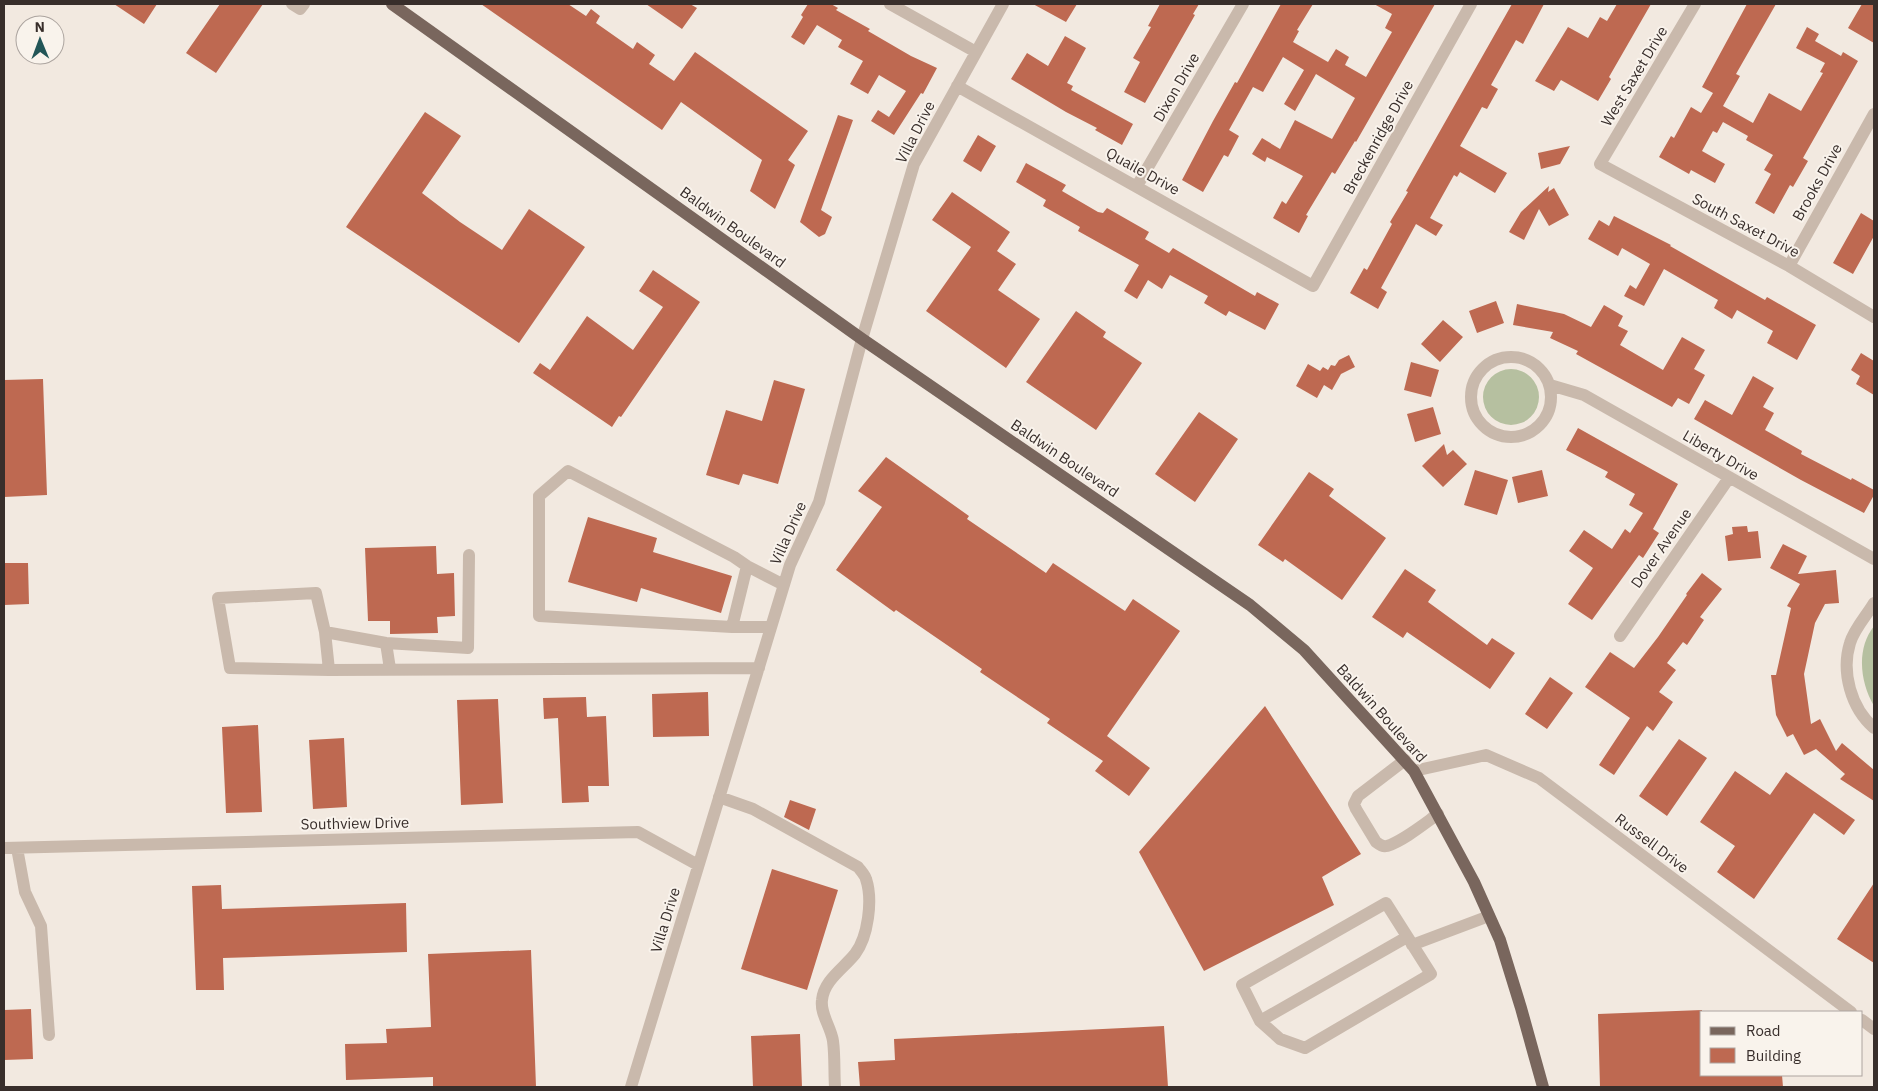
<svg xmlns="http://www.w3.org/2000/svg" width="1878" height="1091" font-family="'IBM Plex Sans',sans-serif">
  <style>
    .green { fill: #b6c0a0 }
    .building { fill: #be6951 }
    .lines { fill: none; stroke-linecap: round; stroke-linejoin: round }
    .minor { stroke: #c9b9ac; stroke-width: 12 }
    .major { stroke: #79665d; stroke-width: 12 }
    .labels { text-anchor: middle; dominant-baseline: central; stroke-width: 4; stroke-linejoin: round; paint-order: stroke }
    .street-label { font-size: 15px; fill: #382e2b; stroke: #f9f3ec }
  </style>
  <rect width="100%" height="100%" fill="#f2e9e0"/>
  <path class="green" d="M1483 397a28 28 0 1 1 56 0a28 28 0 1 1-56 0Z
    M1874 626V706C1860 682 1856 649 1874 626Z"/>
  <path class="building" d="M114 4H157L144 24Z
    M220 4H263L216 73 186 53Z
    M481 4H568L586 16 591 9 600 16 596 23 633 49 637 42 655 55 649 64 674 81 695 52 808 131 788 160 795 165 775 209 750 191 762 160 681 102 662 130Z
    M646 4H690L697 8 682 29Z
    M808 4H831L838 8 836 10 870 29 868 31 911 56 937 68 923 94 921 93 894 135 871 121 878 110 889 117 906 91 879 75 868 94 850 84 863 61 838 47 842 40 817 25 804 45 791 37 803 17 801 15Z
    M1033 4H1077L1066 22Z
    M1160 4H1199L1193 14 1195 15 1145 103 1124 92 1140 62 1133 58 1151 27 1148 26Z
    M1281 4H1313L1297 30 1299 31 1293 42 1328 62 1336 49 1349 57 1345 65 1366 77 1392 32 1385 28 1392 14 1374 4H1435L1356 142 1355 141 1335 174 1332 172 1306 215 1308 216 1299 233 1273 218 1282 201 1286 204 1303 176 1267 157 1265 162 1252 154 1262 138 1280 149 1295 120 1332 139 1355 98 1316 74 1295 111 1284 104 1304 70 1283 57 1263 92 1253 87 1229 130 1239 136 1228 157 1224 155 1203 192 1182 180 1213 121 1235 82 1237 83Z
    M1512 4H1544L1523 44 1516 40 1491 85 1498 89 1487 109 1482 107 1460 146 1507 173 1495 193 1460 172 1457 177 1454 175 1430 218 1443 225 1436 236 1416 224 1381 288 1387 292 1378 309 1350 293 1364 268 1367 270 1392 224 1390 222 1408 192 1406 191Z
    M1617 4H1651L1609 77 1611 79 1598 101 1561 80 1554 91 1535 81 1568 27 1588 38 1600 17 1607 21Z
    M1747 4H1776L1736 74 1740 76 1723 106 1753 123 1769 93 1801 111 1823 73 1820 72 1825 63 1796 48 1807 27 1819 34 1815 41 1841 56 1843 52 1858 61 1803 158 1808 161 1793 187 1790 185 1774 214 1755 203 1771 174 1764 170 1773 155 1746 140 1748 136 1723 122 1717 133 1713 131 1702 151 1725 164 1715 183 1691 170 1689 174 1659 157 1671 136 1674 138 1691 107 1701 113 1713 93 1702 87Z
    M1862 4H1874V43L1848 28Z
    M1065 36 1086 48 1067 83 1073 86 1071 90 1133 124 1122 145 1095 130 1097 128 1066 112 1011 79 1027 53 1048 66Z
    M425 112 461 136 422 193 460 222 502 250 529 209 585 247 519 343 346 227Z
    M838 115 853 120 821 210 832 217 825 234 819 237 800 222Z
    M978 135 996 146 981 172 963 161Z
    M1570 146 1560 164 1541 169 1538 153Z
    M1026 163 1066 185 1062 191 1098 212 1103 213 1107 208 1149 232 1145 239 1169 253 1173 248 1255 296 1257 292 1279 304 1265 330 1229 311 1226 316 1204 303 1208 296 1170 275 1162 289 1148 280 1137 299 1124 291 1139 265 1078 231 1080 227 1043 206 1046 200 1016 182Z
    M1549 186 1548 192 1554 188 1569 215 1549 226 1539 209 1524 240 1509 232 1521 212Z
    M952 192 1010 232 997 251 1016 264 998 290 1040 319 1006 368 926 311 971 247 932 220Z
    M1861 213 1874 221V236L1853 274 1833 263Z
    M1614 216 1671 245 1670 246 1765 300 1767 297 1816 325 1797 360 1767 343 1773 331 1737 310 1732 319 1714 308 1718 300 1664 269 1644 306 1624 296 1630 285 1636 289 1650 264 1622 248 1618 256 1588 239 1599 220 1609 226Z
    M653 270 700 302 621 417 619 416 612 427 533 373 540 363 550 370 587 316 633 350 663 307 639 291Z
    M1496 301 1504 323 1477 333 1469 311Z
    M1517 304 1564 314 1591 327 1604 305 1623 316 1618 326 1628 331 1620 345 1663 370 1682 337 1705 350 1694 369 1705 375 1689 404 1678 398 1672 407 1576 354 1578 351 1550 338 1553 332 1513 325Z
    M1076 311 1106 332 1103 337 1142 363 1096 430 1026 382Z
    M1443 320 1463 337 1440 362 1421 344Z
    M1861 353 1874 361V395L1856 384 1860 376 1851 370Z
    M1349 355 1355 367 1341 374 1332 390 1324 385 1317 398 1296 386 1308 364 1320 371 1323 367 1328 370 1331 365 1335 366 1339 360Z
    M1411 362 1439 370 1431 397 1404 390Z
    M1753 376 1774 388 1763 407 1774 413 1765 430 1802 451 1801 454 1851 480 1852 478 1874 490V495L1864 513 1801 480 1694 419 1705 400 1732 415Z
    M43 379 47 495 4 497V380Z
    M774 380 805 389 778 484 743 474 739 485 706 475 726 410 762 421Z
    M1433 407 1441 434 1415 442 1407 414Z
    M1199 412 1238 439 1195 502 1155 474Z
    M1578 428 1678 484 1653 529 1659 533 1643 558 1639 555 1592 620 1568 604 1593 568 1569 551 1584 530 1612 549 1625 529 1630 533 1643 513 1629 505 1635 494 1605 477 1608 472 1566 450Z
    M1444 444 1447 455 1453 450 1467 464 1443 487 1422 466Z
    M886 457 969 516 967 519 1046 573 1053 563 1125 611 1133 599 1180 631 1107 736 1150 768 1129 796 1095 771 1103 761 1047 723 1050 719 980 672 982 669 896 610 894 612 836 570 882 507 858 491Z
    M1475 470 1508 480 1497 515 1464 505Z
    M1542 470 1548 496 1518 503 1512 477Z
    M1309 472 1334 489 1329 496 1386 538 1342 600 1285 559 1283 562 1258 545Z
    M588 517 657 538 653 552 732 576 721 613 641 588 637 602 568 582Z
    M1747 526 1748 532 1758 531 1761 558 1728 561 1725 536 1733 534 1732 527Z
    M1783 544 1807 556 1798 574 1836 570 1839 603 1825 604 1815 623 1804 674 1811 724 1820 719 1836 751 1842 743 1874 770V801L1840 779 1845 774 1816 749 1804 755 1793 734 1787 737 1776 715 1771 675H1776L1791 608 1787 606 1800 584 1770 568Z
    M436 546 437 574 454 573 455 616 437 617 438 633 390 634V621H368L365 548Z
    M4 563H28L29 604 4 605Z
    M1405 569 1436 590 1428 602 1487 645 1492 638 1515 653 1490 689 1407 632 1403 638 1372 617Z
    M1702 573 1722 589 1700 617 1704 620 1687 645 1683 642 1667 663 1676 670 1659 692 1673 702 1653 731 1647 726 1614 775 1599 765 1630 718 1585 687 1610 652 1634 668 1658 637 1687 595 1686 594Z
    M1550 677 1573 693 1547 729 1525 714Z
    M708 692 709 736 653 737 652 694Z
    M586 697 587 717 606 716 609 786H588L589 802 562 803 558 718 544 719 543 698Z
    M498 699 503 803 461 805 457 700Z
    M1265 706 1361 854 1322 877 1334 905 1204 971 1139 852Z
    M258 725 262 812 226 813 222 727Z
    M344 738 347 807 313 809 309 740Z
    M1679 739 1707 758 1667 816 1639 796Z
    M1735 771 1770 795 1786 772 1855 820 1844 835 1814 813 1754 899 1717 872 1735 846 1700 822Z
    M790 800 816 809 809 830 784 817Z
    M772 869 838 890 807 990 741 969Z
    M1874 883V963L1837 939Z
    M221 885 222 909 406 903 407 952 223 958 224 990H196L192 886Z
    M531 950 536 1087H433V1077L346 1080 345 1044 387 1043 386 1029 431 1027 428 954Z
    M31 1009 33 1059 4 1060V1010Z
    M1702 1010V1075H1782L1783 1087H1600L1598 1014Z
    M1164 1026 1168 1087H860L858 1062 895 1060 894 1039Z
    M800 1034 802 1087H753L751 1036Z"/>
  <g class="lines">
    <path class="minor" d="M292 4 300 9 304 4
      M890 4 976 52
      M1695 4 1600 164 1789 266 1874 317
      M957 86 1313 286 1471 4
      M1137 186 1243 4
      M1789 266 1874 114
      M1471 397a40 40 0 1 1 80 0a40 40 0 1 1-80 0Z
      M1550 385 1584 395 1874 559
      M1874 603C1867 615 1854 629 1850 643 1841 672 1851 708 1874 728
      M732 627 747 566
      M771 627H732L539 616V496L568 471 734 557 747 566 784 585
      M325 632 386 643 468 648 469 555
      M1620 636 1729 478
      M386 643 390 669
      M329 670 325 632 316 593 218 598 230 668 329 670 759 668
      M1405 760 1358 796 1354 804 1356 809 1376 842C1380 845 1383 847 1387 846 1403 841 1424 824 1438 814
      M1414 771 1486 755 1539 778 1851 1012
      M719 797 753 809 858 867C861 871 865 875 866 879 873 900 868 937 855 954 843 969 824 980 822 1000 820 1014 831 1027 833 1041 835 1056 834 1072 835 1087
      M4 848 638 832 698 865
      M17 848 25 892 41 926 49 1035
      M1386 903 1431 974 1305 1048 1280 1039 1260 1021 1242 985Z
      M1412 945 1489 916
      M1862 1020 1874 1029
      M1260 1021 1407 937
      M631 1087 790 565 819 502 862 339 914 164 1003 4"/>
    <path class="major" d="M392 4 862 339 1250 605 1304 650 1414 771 1474 882 1500 940 1521 1008 1543 1087"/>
  </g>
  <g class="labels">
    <g class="street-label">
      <text transform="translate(1634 76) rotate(-59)">West Saxet Drive</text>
      <text transform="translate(1176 87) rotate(-60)">Dixon Drive</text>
      <text transform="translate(915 132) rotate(-63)">Villa Drive</text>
      <text transform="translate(1378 137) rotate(-61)">Breckenridge Drive</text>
      <text transform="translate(1143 171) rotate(29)">Quaile Drive</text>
      <text transform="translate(1817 182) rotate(-61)">Brooks Drive</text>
      <text transform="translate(1746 225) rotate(28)">South Saxet Drive</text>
      <text transform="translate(733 227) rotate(36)">Baldwin Boulevard</text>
      <text transform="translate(1721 455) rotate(30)">Liberty Drive</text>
      <text transform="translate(1065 458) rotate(34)">Baldwin Boulevard</text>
      <text transform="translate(788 533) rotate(-66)">Villa Drive</text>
      <text transform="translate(1661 548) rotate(-55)">Dover Avenue</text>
      <text transform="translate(1382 713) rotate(48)">Baldwin Boulevard</text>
      <text transform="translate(355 823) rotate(-1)">Southview Drive</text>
      <text transform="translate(1652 843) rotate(37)">Russell Drive</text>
      <text transform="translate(665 920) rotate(-73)">Villa Drive</text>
    </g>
  </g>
  <rect width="1878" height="1091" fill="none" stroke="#382e2b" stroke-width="10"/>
  <rect x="1700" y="1011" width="162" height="65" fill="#f9f3ec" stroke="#aca49f"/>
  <rect x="1710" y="1027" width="25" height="8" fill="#79665d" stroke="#aca49f"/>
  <text x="1746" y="1036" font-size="15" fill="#382e2b">Road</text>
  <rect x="1710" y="1048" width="25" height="15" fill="#be6951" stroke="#aca49f"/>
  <text x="1746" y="1061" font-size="15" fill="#382e2b">Building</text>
  <g transform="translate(40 40) rotate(359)"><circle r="24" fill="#f9f3ec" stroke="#aca49f"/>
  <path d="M0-4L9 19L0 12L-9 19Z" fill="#225557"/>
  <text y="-8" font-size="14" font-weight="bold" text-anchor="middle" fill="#382e2b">N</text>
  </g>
</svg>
